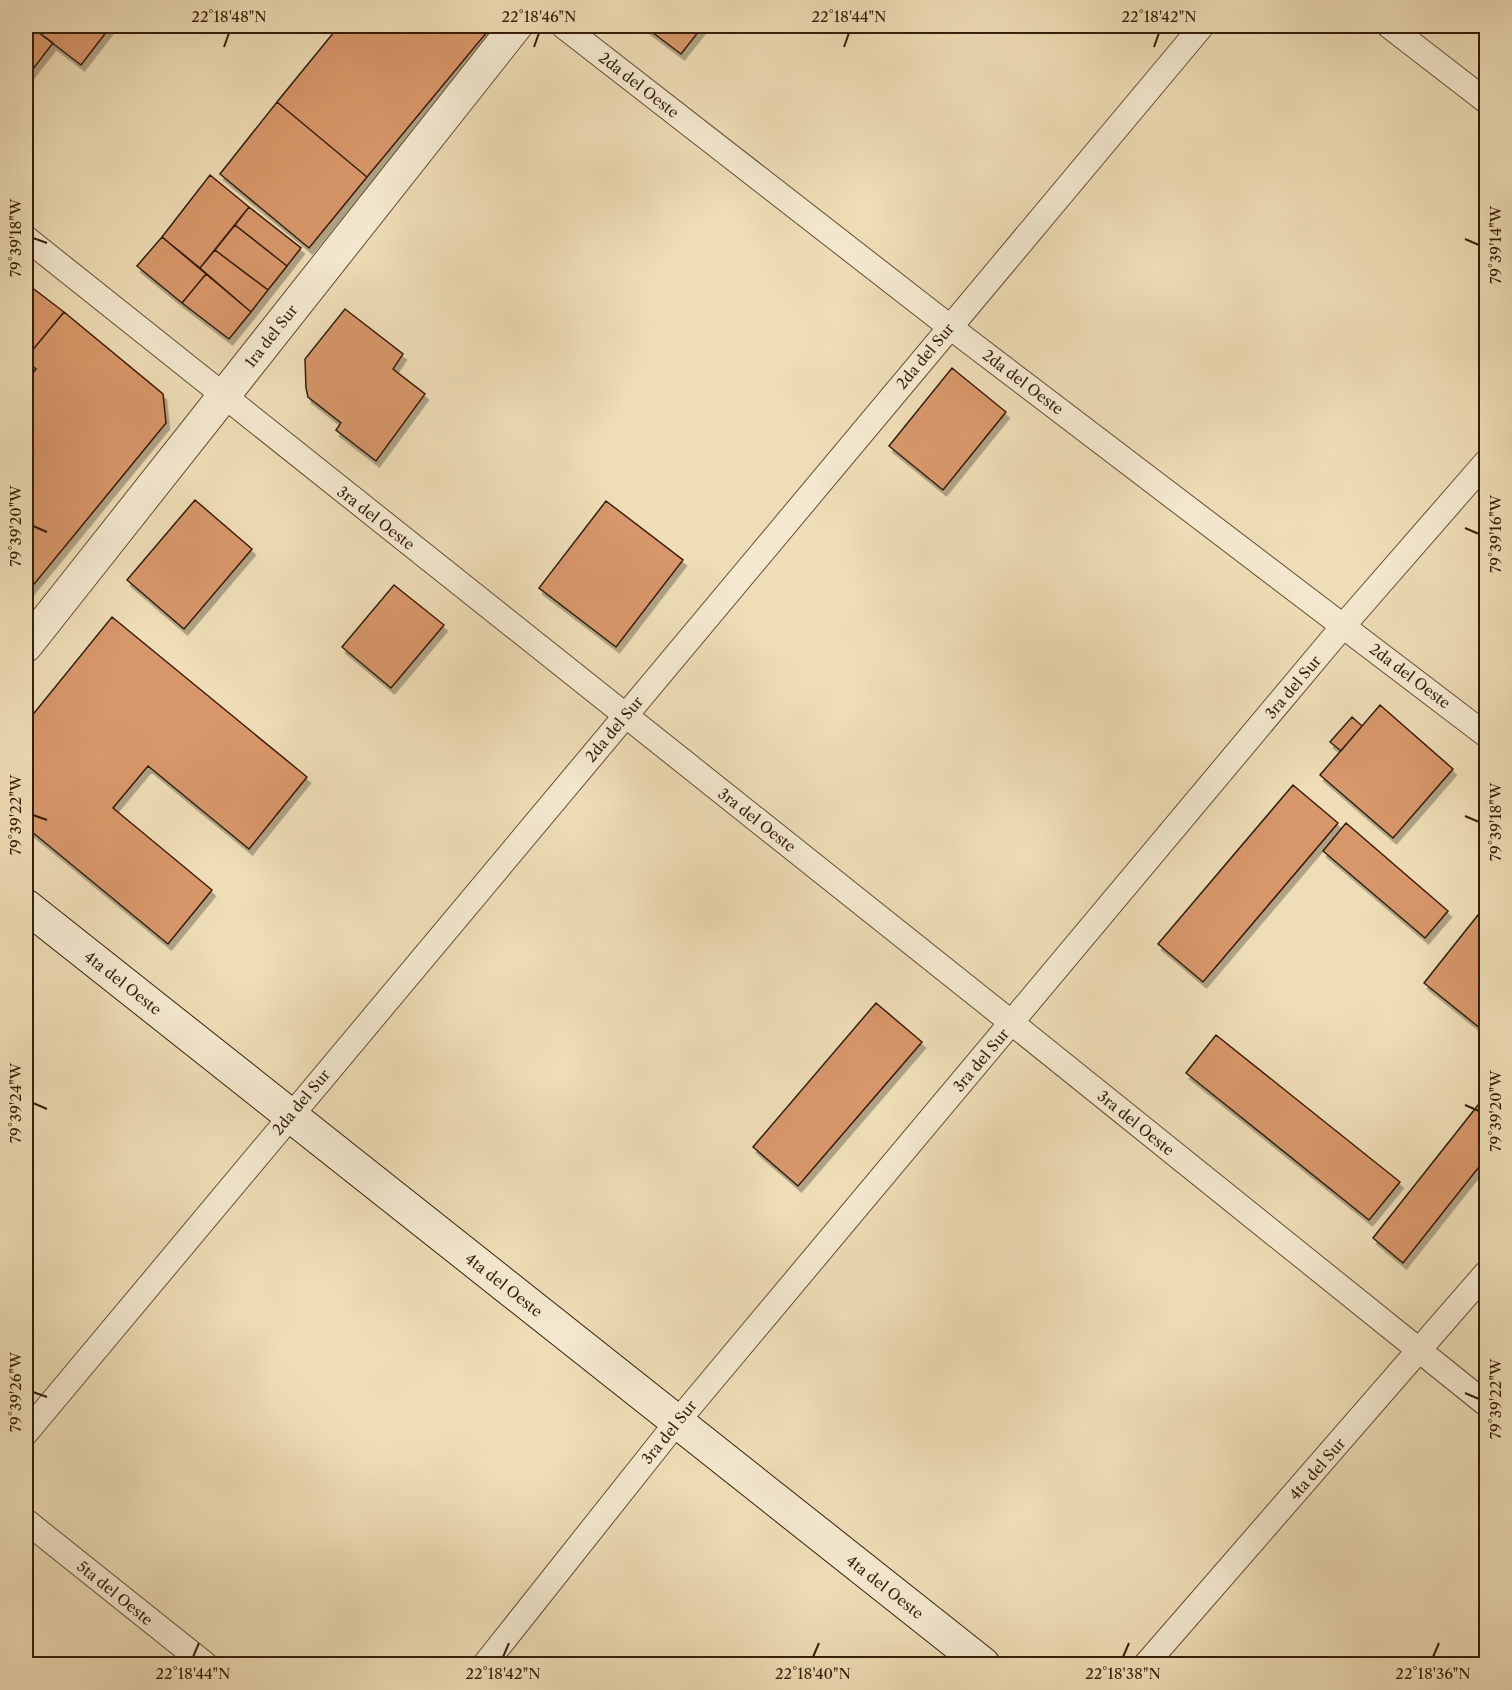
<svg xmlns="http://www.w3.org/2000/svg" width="1512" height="1690" font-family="'Libre Caslon Text',serif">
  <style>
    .building { fill: #d8976b; stroke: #351e09; stroke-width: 1.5; filter: url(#shadow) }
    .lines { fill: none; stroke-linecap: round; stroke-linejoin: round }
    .minor-casing { stroke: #634e34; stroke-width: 26 }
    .tertiary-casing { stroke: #634e34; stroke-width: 34 }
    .secondary-casing { stroke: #351e09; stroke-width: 35 }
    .minor { stroke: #f4e9d0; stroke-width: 24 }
    .tertiary { stroke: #f4e9d0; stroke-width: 32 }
    .secondary { stroke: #f4e9d0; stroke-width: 33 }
    .ticks { fill: none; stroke: #351e09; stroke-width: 2 }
    .labels { text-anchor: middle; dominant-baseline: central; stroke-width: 5; stroke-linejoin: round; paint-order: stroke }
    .street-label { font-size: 15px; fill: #351e09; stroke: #f4e9d0 }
    .neatline { fill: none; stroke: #351e09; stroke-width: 2 }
    .ticks-label { font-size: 15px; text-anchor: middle; fill: #351e09 }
  </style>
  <defs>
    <filter id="shadow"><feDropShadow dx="3.5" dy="6" stdDeviation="0" flood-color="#0004"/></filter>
  </defs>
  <rect width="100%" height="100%" fill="#eeddb6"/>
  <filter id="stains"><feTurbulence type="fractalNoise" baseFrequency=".00333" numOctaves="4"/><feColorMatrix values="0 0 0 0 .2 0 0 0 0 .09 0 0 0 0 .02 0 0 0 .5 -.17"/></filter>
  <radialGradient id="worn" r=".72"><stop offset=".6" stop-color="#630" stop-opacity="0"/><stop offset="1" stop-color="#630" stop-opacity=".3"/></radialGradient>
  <path class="building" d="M26 26H30L53 43 26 78Z
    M30 26H111L81 65Z
    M339 26H492L367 177 277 102Z
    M644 26H703L681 54Z
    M277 102 367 177 309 248 220 174Z
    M210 175 249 207 200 268 162 237Z
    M249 207 301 248 287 266 235 225Z
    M235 225 287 266 268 290 215 250Z
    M162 237 206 274 182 303 137 266Z
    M215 250 268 290 251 312 200 268Z
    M206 274 251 312 229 339 182 303Z
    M26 283 64 312 26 358Z
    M345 309 403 354 393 369 425 394 376 461 336 430 341 423 308 397 306 388 305 359Z
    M64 312 163 394 166 423 26 594V382L36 369 26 360V358Z
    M952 368 1006 412 943 490 889 446Z
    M195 500 252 549 184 629 127 580Z
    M606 501 683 560 616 647 539 588Z
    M394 585 444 625 391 688 342 647Z
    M112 617 307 777 249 849 148 766 113 808 212 890 168 944 26 827V723Z
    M1380 705 1453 769 1393 838 1320 775Z
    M1352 717 1362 726 1341 751 1330 742Z
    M1293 785 1338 823 1203 982 1158 944Z
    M1346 823 1448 911 1425 938 1323 851Z
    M1486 905V1033L1424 983Z
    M876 1003 922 1042 798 1186 753 1147Z
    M1216 1035 1400 1182 1369 1220 1186 1073Z
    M1486 1095V1158L1403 1263 1373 1238Z"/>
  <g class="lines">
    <defs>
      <path id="minor" d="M563 26 950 327 1486 735
        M1389 26 1486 101
        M26 238 1012 1023 1486 1404
        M26 1433 1202 26
        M26 1521 205 1664
        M485 1664 677 1422 1344 625 1486 462
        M1146 1664 1486 1273"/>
      <path id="tertiary" d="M26 646 516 26"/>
      <path id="secondary" d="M26 906 983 1664"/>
    </defs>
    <use href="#minor" class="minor-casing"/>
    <use href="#tertiary" class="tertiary-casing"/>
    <use href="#secondary" class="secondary-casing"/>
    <use href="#minor" class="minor"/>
    <use href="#tertiary" class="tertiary"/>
    <use href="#secondary" class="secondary"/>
  </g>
  <path class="ticks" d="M224 47 229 33M534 47 539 33M844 47 849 33M1154 47 1159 33M33 238 47 243M1465 239 1479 245M33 526 47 532M1465 528 1479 534M33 815 47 820M1465 816 1479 822M33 1103 47 1109M1465 1105 1479 1111M33 1392 47 1397M1465 1393 1479 1399M193 1657 199 1643M503 1657 509 1643M813 1657 819 1643M1123 1657 1129 1643M1433 1657 1439 1643"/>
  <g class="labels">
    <g class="street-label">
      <text transform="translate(639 85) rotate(38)">2da del Oeste</text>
      <text transform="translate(271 336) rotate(-52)">1ra del Sur</text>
      <text transform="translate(925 356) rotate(-50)">2da del Sur</text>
      <text transform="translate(1023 382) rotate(37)">2da del Oeste</text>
      <text transform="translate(376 518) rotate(38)">3ra del Oeste</text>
      <text transform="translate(1410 676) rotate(37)">2da del Oeste</text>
      <text transform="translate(1293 687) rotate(-50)">3ra del Sur</text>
      <text transform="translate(614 729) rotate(-50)">2da del Sur</text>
      <text transform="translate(757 820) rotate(38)">3ra del Oeste</text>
      <text transform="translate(123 983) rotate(38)">4ta del Oeste</text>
      <text transform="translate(981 1060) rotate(-50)">3ra del Sur</text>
      <text transform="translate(301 1102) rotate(-50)">2da del Sur</text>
      <text transform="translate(1136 1123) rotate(39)">3ra del Oeste</text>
      <text transform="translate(504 1285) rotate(38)">4ta del Oeste</text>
      <text transform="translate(669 1432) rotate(-51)">3ra del Sur</text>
      <text transform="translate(1317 1469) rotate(-49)">4ta del Sur</text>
      <text transform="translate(885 1587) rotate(38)">4ta del Oeste</text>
      <text transform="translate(115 1593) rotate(39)">5ta del Oeste</text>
    </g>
  </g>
  <rect width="1512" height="1690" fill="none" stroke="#eeddb6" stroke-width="66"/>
  <rect x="33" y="33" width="1446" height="1624" class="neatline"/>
  <g class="ticks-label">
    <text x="229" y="22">22°18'48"N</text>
    <text x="539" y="22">22°18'46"N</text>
    <text x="849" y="22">22°18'44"N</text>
    <text x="1159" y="22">22°18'42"N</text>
    <text transform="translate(16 238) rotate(-90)" y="5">79°39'18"W</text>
    <text transform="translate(1496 245) rotate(-90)" y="5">79°39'14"W</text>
    <text transform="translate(16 526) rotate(-90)" y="5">79°39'20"W</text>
    <text transform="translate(1496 534) rotate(-90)" y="5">79°39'16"W</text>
    <text transform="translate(16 815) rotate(-90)" y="5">79°39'22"W</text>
    <text transform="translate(1496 822) rotate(-90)" y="5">79°39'18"W</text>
    <text transform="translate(16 1103) rotate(-90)" y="5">79°39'24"W</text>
    <text transform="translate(1496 1111) rotate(-90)" y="5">79°39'20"W</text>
    <text transform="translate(16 1392) rotate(-90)" y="5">79°39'26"W</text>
    <text transform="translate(1496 1399) rotate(-90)" y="5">79°39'22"W</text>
    <text x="193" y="1679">22°18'44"N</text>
    <text x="503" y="1679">22°18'42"N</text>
    <text x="813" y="1679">22°18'40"N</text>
    <text x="1123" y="1679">22°18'38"N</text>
    <text x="1433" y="1679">22°18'36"N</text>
  </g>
  <rect width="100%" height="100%" filter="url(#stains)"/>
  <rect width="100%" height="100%" fill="url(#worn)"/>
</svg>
